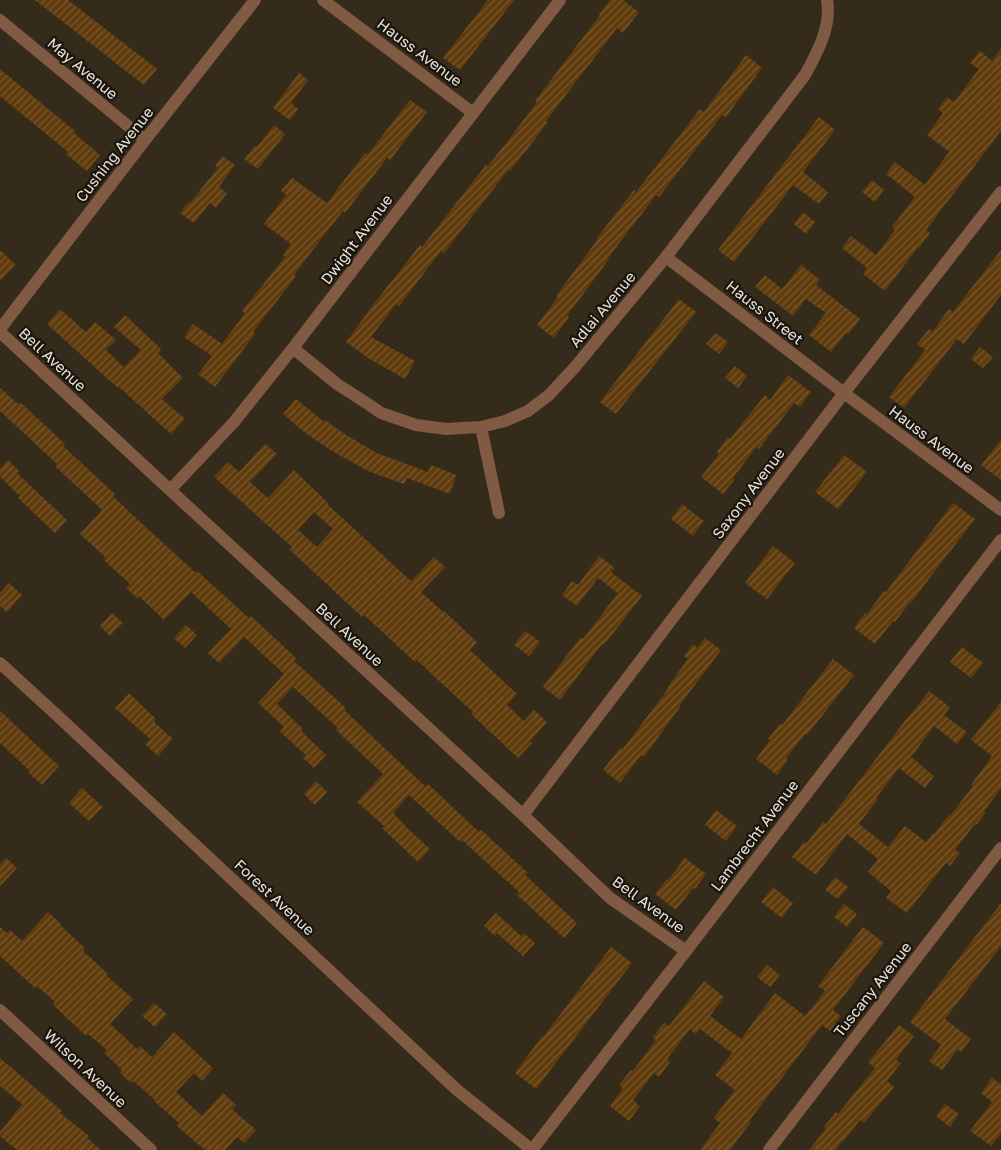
<svg xmlns="http://www.w3.org/2000/svg" width="1001" height="1150" font-family="'Golos Text',sans-serif">
  <style>
    .building { fill: url(#building-hatch); fill-rule: evenodd }
    .lines { fill: none; stroke-linecap: round; stroke-linejoin: round }
    .minor { stroke: #805a42; stroke-width: 12 }
    .labels { text-anchor: middle; dominant-baseline: central; stroke-width: 4.5; stroke-linejoin: round; paint-order: stroke }
    .street-label { font-size: 15px; fill: #e9e3d8; stroke: #19140d }
  </style>
  <defs>
    <pattern id="building-hatch" width="6" height="6" patternUnits="userSpaceOnUse" patternTransform="scale(1.25)"><rect width="6" height="6" fill="#603c0d"/><path d="M-1 1l2-2M0 6l6-6M5 7l2-2" fill="none" stroke="#775830"/></pattern>
  </defs>
  <rect width="100%" height="100%" fill="#352b1a"/>
  <path class="building" d="M35 0H68L157 69 144 85Z
    M488 0H514L460 70 443 58Z
    M610 0H623L639 12 623 33 617 28 546 121 548 122 532 143 510 171 508 170 444 253 441 251 399 306 396 304 371 337 415 361 405 379 368 358 346 342 373 305 420 245 422 247 486 165 488 166 510 138 537 102 535 101 600 15 599 14Z
    M1001 49V131L926 230 930 233 919 248 918 247 885 291 863 274 867 268 842 248 851 236 876 255 895 230 892 227 915 197 886 174 895 162 925 185 949 152 927 135 943 113 938 109 947 97 954 102 979 69 970 63 980 51 992 61Z
    M746 55 762 68 726 117 722 115 659 197 656 195 608 258 609 259 567 316 569 317 554 338 537 325 558 297 556 296 598 239 597 238 634 190 636 192 700 109 704 112Z
    M0 69 75 131 74 133 100 155 87 171 66 154 68 152 0 96Z
    M299 73 308 80 291 103 298 109 290 120 273 108Z
    M410 100 427 112 390 160 387 158 345 213 343 211 321 239 294 275 296 276 253 332 255 334 215 387 198 374 212 356 184 337 193 324 222 344 245 313 242 311 285 257 283 255 291 244 264 224 286 195 281 191 292 178 327 203 365 153 368 154Z
    M819 117 835 130 803 172 828 192 819 204 793 185 734 262 718 250Z
    M274 125 285 134 258 169 244 159 255 146 257 147Z
    M222 156 235 165 219 187 227 193 216 208 210 203 194 223 180 213 189 202 190 203 218 168 215 166Z
    M872 180 884 190 875 202 862 192Z
    M803 212 815 222 806 234 794 224Z
    M0 250 16 265 0 281Z
    M1001 250V295L964 344 957 339 904 408 889 397 925 350 917 344 929 329 932 332 949 309 953 312Z
    M801 265 820 280 816 285 860 319 848 335 846 333 831 352 809 335 826 313 806 299 793 316 755 287 765 275 782 289Z
    M679 299 696 312 616 414 600 402Z
    M60 309 86 332 95 322 116 340 106 350 124 367 141 350 114 327 125 315 161 349 158 353 183 378 162 399 185 419 171 434 119 387 118 388 47 324Z
    M716 333 728 342 719 354 706 344Z
    M980 347 993 357 983 368 971 359Z
    M735 366 747 376 738 388 725 378Z
    M788 375 811 392 800 407 794 403 759 449 756 447 733 478 735 479 723 494 701 477 719 454 717 452 728 437 730 439 765 395 770 400Z
    M0 388 18 404 20 402 65 444 63 446 115 494 113 496 138 520 196 573 197 571 249 618 251 616 296 658 294 661 346 708 344 710 426 787 428 784 479 832 481 830 528 873 525 875 577 923 564 938 517 895 519 892 462 840 460 842 409 795 393 813 405 825V826L430 849 418 862 382 828 384 826 357 802 383 774 336 730 338 728 293 687 277 704 303 729 301 731 326 755 314 768 303 758 306 755 280 732 284 727 258 703 284 674 244 637 219 663 208 653 231 629 191 592 164 620 139 596 137 598 126 588 130 584 104 560 106 558 80 534 102 510 55 466 57 464 0 411Z
    M296 399 324 422 325 420 346 435 377 453 428 472 431 465 456 475 450 494 407 478 404 484 368 471 332 451 304 432 283 414Z
    M1001 440V480L981 465Z
    M265 444 277 454 250 482 268 498 294 470 329 504 328 505 411 581 434 557 445 567 421 592 443 612 444 611 477 642 470 650 517 694 507 705 524 721 534 710 547 722 530 741 532 743 518 758 471 714 473 712 439 681 417 660 415 662 364 615 362 617 290 550 292 547 214 477 228 462 239 472ZM314 512 333 529 317 547 298 530Z
    M844 455 867 472 838 509 815 492Z
    M8 460 19 471 17 473 67 520 55 533 18 498 20 496 0 477V469Z
    M953 503 975 519 922 588V589L911 603 910 602 895 622 893 621 875 644 854 628 865 613 867 614 884 591 886 592Z
    M682 504 704 521 693 536 671 519Z
    M773 546 795 563 767 599 745 583Z
    M599 556 615 568 611 572 642 596 604 645 602 644 560 700 543 687 581 637 583 639 618 593 598 578 577 606 562 595 572 581 578 585Z
    M9 583 22 595 7 612 0 606V593Z
    M112 613 123 623 110 636 100 626Z
    M186 625 197 635 185 648 174 638Z
    M525 631 540 642 529 656 514 645Z
    M705 638 721 650 679 706 680 707 644 757 641 755 620 783 603 770 620 748 622 750 668 689 667 688 688 659 684 656 693 644 697 648Z
    M962 647 983 663 971 678 950 662Z
    M833 659 854 675 807 735 805 734 786 758 788 760 777 775 756 759 770 740 768 739 780 724 782 725Z
    M929 691 950 707 944 715 967 732 957 744 934 726 911 757 934 776 925 788 899 768 876 798 878 799 859 824 888 847 905 826 926 842 933 833 934 834 949 815 950 816 973 786 971 785 992 756 971 740 1001 702V788L984 811 986 812 976 825 975 824 955 850 960 853 950 866 946 863 907 913 886 898 891 891 868 872 878 859 847 834 816 875 792 857 804 842 806 844 823 822 826 824 911 713H912Z
    M129 693 156 719 154 722 173 739 158 756 145 744 150 739 115 708Z
    M0 711 59 766 42 785 29 773 30 771 0 743Z
    M316 781 327 792 315 805 304 794Z
    M82 788 103 807 89 821 69 803Z
    M716 810 737 826 726 841 705 825Z
    M6 858 17 868 0 886V864Z
    M685 858 706 874 695 889 693 888 676 910 655 894 667 879 668 880Z
    M835 877 848 887 838 899 825 890Z
    M773 887 793 903 782 918 761 902Z
    M1001 903V946L945 1019 971 1039 961 1052 958 1049 942 1070 929 1061 941 1045 910 1022Z
    M844 904 857 914 847 927 834 917Z
    M48 912 61 924 60 925 85 948 83 951 108 974 107 976 133 999 110 1024 137 1049 140 1046 152 1057 174 1032 213 1068 202 1081 194 1073 176 1092 202 1116 223 1093 236 1105 232 1109 256 1130 244 1143 237 1137 225 1150H205L177 1126 179 1123 154 1101 155 1100 133 1081 131 1083 120 1073 122 1071 120 1068 104 1053 107 1050 88 1034 86 1036 53 1005 55 1002 37 986 35 988 0 956V927L7 933 10 930 22 941Z
    M496 913 521 936 524 933 535 943 523 956 497 933 495 936 484 926Z
    M863 927 884 943 833 1010 841 1016 830 1031 822 1025 749 1121 751 1122 730 1150H700L720 1123 714 1118 735 1090 715 1075 732 1053 700 1029 696 1034 690 1029 667 1059 670 1062 659 1077 654 1073 633 1100 640 1106 629 1121 610 1106 623 1088 619 1085 631 1070 633 1071 656 1040 652 1038 664 1023 669 1026 704 981 724 997 710 1016 741 1039 775 993 805 1016 825 991 818 986Z
    M611 947 632 963 536 1089 515 1073 543 1035 544 1036Z
    M767 965 780 975 770 987 757 977Z
    M154 1003 167 1014 155 1027 142 1016Z
    M899 1025 914 1036 896 1060 901 1063 887 1081 894 1087 864 1123 860 1120 843 1142 842 1141 836 1150H809L826 1129 824 1127 836 1112 838 1114 875 1068 868 1062Z
    M0 1058 62 1111 60 1113 89 1136 87 1138 101 1150H17L0 1136V1132L22 1104 0 1086Z
    M992 1078 1001 1084V1134L991 1146 970 1131 992 1102 981 1093Z
    M945 1104 959 1114 950 1127 936 1116Z"/>
  <g class="lines">
    <path class="minor" d="M323 0 473 113
      M0 20 145 140
      M666 257 844 393 1001 510
      M0 329 145 140 255 0
      M0 332 170 490 523 815 610 898 686 951
      M293 348 337 384 368 404 381 413 416 425 446 429 481 427 505 421 528 411 549 395 575 367 666 257 805 75C817 53 832 26 827 0
      M481 427 499 513
      M170 490 234 422 293 348 560 0
      M0 663 61 719 457 1090 532 1150
      M523 815 844 393 1001 192
      M0 1010 151 1150
      M532 1150 686 951 1001 540
      M769 1150 1001 848"/>
  </g>
  <g class="labels">
    <g class="street-label">
      <text transform="translate(420 52) rotate(37)">Hauss Avenue</text>
      <text transform="translate(83 68) rotate(40)">May Avenue</text>
      <text transform="translate(114 154) rotate(-52)">Cushing Avenue</text>
      <text transform="translate(356 239) rotate(-53)">Dwight Avenue</text>
      <text transform="translate(602 309) rotate(-50)">Adlai Avenue</text>
      <text transform="translate(765 312) rotate(38)">Hauss Street</text>
      <text transform="translate(53 359) rotate(43)">Bell Avenue</text>
      <text transform="translate(932 439) rotate(37)">Hauss Avenue</text>
      <text transform="translate(748 493) rotate(-53)">Saxony Avenue</text>
      <text transform="translate(350 634) rotate(43)">Bell Avenue</text>
      <text transform="translate(754 835) rotate(-53)">Lambrecht Avenue</text>
      <text transform="translate(275 897) rotate(43)">Forest Avenue</text>
      <text transform="translate(649 904) rotate(36)">Bell Avenue</text>
      <text transform="translate(872 989) rotate(-52)">Tuscany Avenue</text>
      <text transform="translate(86 1068) rotate(43)">Wilson Avenue</text>
    </g>
  </g>
</svg>
